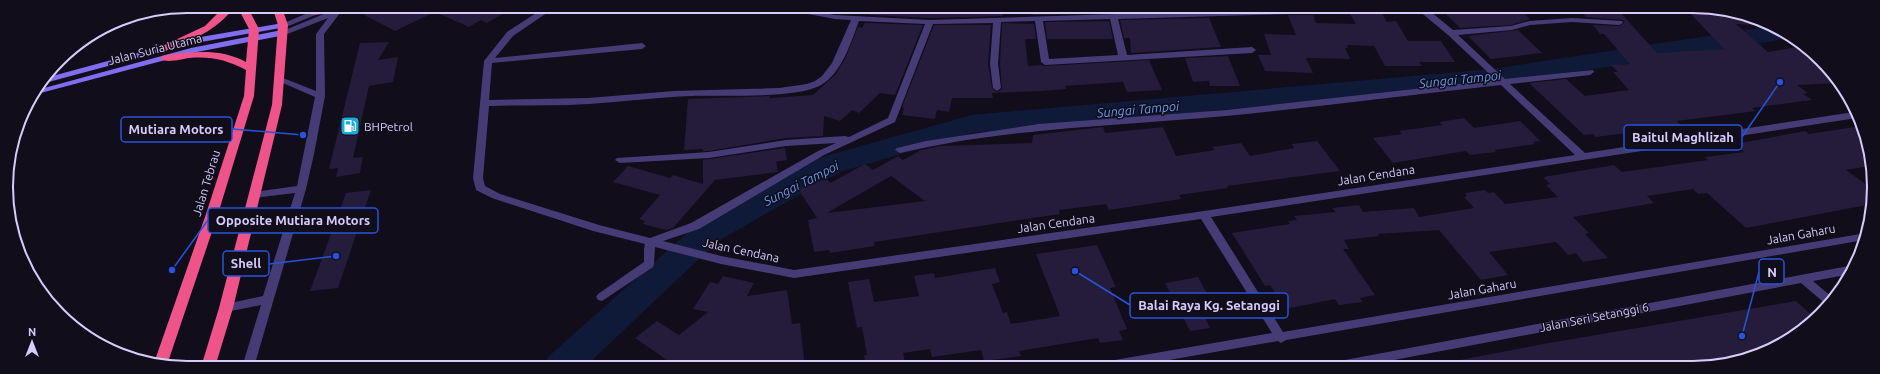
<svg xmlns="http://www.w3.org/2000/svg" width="1880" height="374" font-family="Ubuntu,sans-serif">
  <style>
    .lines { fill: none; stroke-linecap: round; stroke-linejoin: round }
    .river { fill: #0f1938; fill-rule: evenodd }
    .building { fill: #251b3a; fill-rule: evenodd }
    .street { fill: #463c75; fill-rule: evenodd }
    .secondary { fill: #816df0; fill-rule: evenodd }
    .highway { fill: #ee5389; fill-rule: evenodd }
    .labels { text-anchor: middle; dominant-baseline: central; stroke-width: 3; stroke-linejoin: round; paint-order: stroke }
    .street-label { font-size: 12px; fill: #d7ccfa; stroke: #110d1b }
    .poi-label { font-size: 12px; fill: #d7ccfa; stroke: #110d1b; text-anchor: start }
    .water-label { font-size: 13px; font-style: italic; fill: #649cef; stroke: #110d1b }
    .rim { fill: none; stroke: #d7ccfa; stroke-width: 2 }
    .leader { fill: none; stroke: #2654da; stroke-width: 1.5 }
    .callout-dot { fill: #2654da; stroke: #110d1b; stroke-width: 1.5 }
    .callout { fill: #110d1b; stroke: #2654da; stroke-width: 1.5 }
    .callout-label { font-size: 13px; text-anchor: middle; font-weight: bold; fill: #d7ccfa }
  </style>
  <rect width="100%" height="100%" fill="#110d1b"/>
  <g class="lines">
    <path class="river" d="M1772 26 1783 30 1792 38 1492 85 973 133 840 172 718 241 585 367H543L548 357 696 225 818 158 961 118 971 115 1492 69Z"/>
  </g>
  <path class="building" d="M383 6H516L487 23 481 20 469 27 435 12 395 31 364 15Z
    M875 7H1001L1003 16 930 18 870 15Z
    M1031 7H1069L1071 14 1033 15Z
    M1129 7H1153L1155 11 1131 12Z
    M1456 7H1516L1530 19 1511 25 1460 28 1441 9Z
    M1684 7 1716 8 1758 22 1757 25 1736 24 1768 52 1802 46 1819 62H1815L1840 83 1797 85 1808 93 1803 94 1812 100 1752 108 1756 111 1677 121 1680 124 1656 127 1660 131 1630 136 1627 133 1596 137 1593 134 1584 135 1529 83 1566 79 1585 96 1629 90 1613 72H1618L1611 65 1630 64 1604 34H1600L1593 25 1619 26 1624 23 1623 20 1586 17 1580 10H1618L1657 53 1724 49Z
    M1382 13 1387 22 1396 21 1408 41H1441L1455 62H1419L1422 66H1385L1374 46 1347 45 1348 48H1345L1350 59 1306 58 1313 73 1265 71 1258 55H1271L1264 34 1296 35 1288 15H1313L1316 23 1356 24 1350 14Z
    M1209 18 1221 47 1131 53 1130 38H1124L1120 20Z
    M1109 21 1113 39H1047L1045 22Z
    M865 23 923 25 895 95 880 93 859 113 852 110 840 121 824 116 823 136 786 138 709 151H703V149L684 150 688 99 770 96V98L813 95 836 74 846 57 858 27 862 28Z
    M1002 23 1034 24 1036 39H1025L1028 66 1042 65 1045 66 1149 60 1162 90 1127 92 1123 82 1065 86 1066 89 1042 91 992 93 993 98H952L949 112 937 110 935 119 902 115 904 108 902 107 934 25H991L988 64 992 88 997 92 1002 89 1000 64Z
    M1518 30 1542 53 1491 59 1468 36Z
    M389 42 378 60 398 57 393 82 369 86 353 158 363 157 360 173 336 177 338 168 329 169 360 43Z
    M1228 56 1240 86H1210L1209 81 1193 82 1185 58Z
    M1464 118 1474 128 1520 121 1540 141 1533 142 1535 144 1495 150 1496 152 1470 155 1466 151 1393 163 1373 138 1402 134 1399 131 1442 125 1439 122Z
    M1861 126 1868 140 1870 166 1846 170 1871 188 1872 204 1746 228 1707 193 1698 194 1693 189 1647 196 1654 203 1573 217 1589 233 1585 234 1608 258 1583 262 1576 253 1568 255 1556 242 1489 252 1508 275 1481 280 1439 230 1378 234 1380 236 1344 240 1349 249H1343L1375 295 1360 298 1363 302 1339 305 1335 299 1285 309 1270 285 1265 286 1232 233 1290 224 1288 221 1297 220 1294 216 1336 212 1332 208 1359 205 1363 212 1414 208 1419 217 1474 208 1464 197 1467 196 1465 193 1485 190 1488 193 1494 192 1505 204 1558 197 1546 185 1550 184 1543 177 1614 165 1622 172 1708 160 1705 157 1744 152 1735 144 1805 131 1809 134Z
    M1103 127 1105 133 1163 127 1176 156 1215 150 1212 147 1241 143 1250 156 1294 148 1292 144 1317 141 1340 171 1227 186 1228 188 1179 195 1181 199 1142 205 1109 210 1106 204 1059 210 1060 214 874 242 875 246 830 253 829 250 814 252 808 220 817 218 798 189 827 179 830 183 865 164 873 170 898 156 903 160 921 150 941 146 1032 143 1033 135ZM891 176 925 201 827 213Z
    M785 148 787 160 776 162 778 172 715 180 673 228 666 230 643 224 645 221 639 219 660 195 613 182 628 166 670 178 673 175 703 184V160Z
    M371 190 338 288 310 291 346 193Z
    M1097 245 1116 287 1110 288 1127 329 1119 331 1123 340 1100 343 1098 338 1019 351 1021 356 984 361 981 350 932 357 930 349 903 353 906 367H866L864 355H867L862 327 857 328 848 282 869 279 874 302 919 296 914 276 934 273 935 278 995 268 1000 282 992 284 1003 313 1007 312 1011 324 1060 316 1036 254Z
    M723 276 754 283 747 296 787 290 792 324 800 323 805 367H677L635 338 657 321 679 335 708 312 693 309 710 282 718 284Z
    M1198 277 1217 311 1203 313 1210 328 1190 331 1165 283Z
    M1796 301 1816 319 1773 349 1705 368 1461 367 1460 360 1543 344Z"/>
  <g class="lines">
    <path class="street" d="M325 6H337L286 27H280L279 25Z
      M343 6H355L340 13 324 34 325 96 314 154 306 189 254 367H242L261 305 226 312 222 311 220 308 222 305 226 304 263 296 295 193 254 198 249 195 254 192 297 186 315 97 276 80 277 78H283L316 91V34L328 18 285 35 282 36 278 33Z
      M547 6H557L513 36 495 58 642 43 646 46 642 49 492 63 489 100 588 98 674 91 779 88 807 84 815 81 822 76 832 63 851 20 835 19 781 9 777 7H792L835 15 930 20 1337 7H1425L1453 30 1511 26 1529 21 1572 18 1622 21 1623 23 1619 25 1572 22 1530 25 1512 30 1458 35 1505 79 1593 70 1594 72 1590 75 1510 84 1585 153 1854 112 1857 118 1211 217 1283 332 1866 233 1864 240 1286 340 1281 343 1278 341 1129 367H1097L1099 364 1103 362 1272 333 1201 219 794 278 721 264 655 247 654 264 653 267 602 301 598 300 596 297 598 294 644 262V249L645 244 593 231 492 198 476 190 473 178 484 61 507 32ZM1418 10 1448 35 1496 80 1226 110 1039 124 926 141 897 148 895 150 900 153C1007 128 1117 126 1226 116 1318 107 1409 95 1501 85L1575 155 1204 211 794 270 721 256 663 241 699 229 824 155 895 122 933 24 993 23 990 64 993 88 997 91 1001 88 998 64 1001 22 1035 21 1041 62 1045 65 1252 53 1256 50 1252 47 1127 55 1118 19ZM1110 19 1118 55 1049 59 1043 21ZM859 21 925 24 888 118 849 137 845 136 786 140 709 152 617 158 615 160 620 163 709 158 786 146 836 143 818 151 691 223 650 238 599 225 500 194 485 186 483 178 489 106C522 105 556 106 589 104 623 102 657 97 692 96 722 95 797 99 821 85 842 73 851 42 859 21Z
      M1854 265 1855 267 1851 274 1813 281 1833 298 1828 306 1801 283 1357 367H1328L1330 364 1334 362Z"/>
    <path class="secondary" d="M283 23H286V27L190 44 41 84 45 78 189 39Z
      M282 30 285 31V35L192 53 33 95 37 90 191 48Z"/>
    <path class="highway" d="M225 6H235C217 31 192 40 165 51H157L156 49 205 26Z
      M237 6H247L259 29 254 96 218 214 167 365 164 366 154 363 206 214 244 96 246 70C227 60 211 56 189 58 182 59 165 64 160 58L165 55C193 52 220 48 246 62L249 29Z
      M272 6 324 8 329 11C321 19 292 11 282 8L288 25 282 105 233 308 215 367H201L219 308 272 105 278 25Z"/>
  </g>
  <defs>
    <symbol id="fuel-square" viewBox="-11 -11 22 22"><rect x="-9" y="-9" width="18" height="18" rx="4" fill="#16addc" stroke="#110d1b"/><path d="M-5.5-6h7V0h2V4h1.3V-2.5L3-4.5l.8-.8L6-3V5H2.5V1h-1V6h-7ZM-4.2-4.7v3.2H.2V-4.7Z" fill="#fff"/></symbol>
  </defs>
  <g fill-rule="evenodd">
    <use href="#fuel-square" x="339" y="115" width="22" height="22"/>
  </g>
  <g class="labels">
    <g class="street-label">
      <text transform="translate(155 49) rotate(-14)">Jalan Suria Utama</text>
      <text transform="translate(1376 175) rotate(-9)">Jalan Cendana</text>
      <text transform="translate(206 183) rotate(-73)">Jalan Tebrau</text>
      <text transform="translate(1056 223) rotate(-8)">Jalan Cendana</text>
      <text transform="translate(1801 234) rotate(-10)">Jalan Gaharu</text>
      <text transform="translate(741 250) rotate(12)">Jalan Cendana</text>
      <text transform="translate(1482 289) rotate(-10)">Jalan Gaharu</text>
      <text transform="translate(1594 317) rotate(-11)">Jalan Seri Setanggi 6</text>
    </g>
    <g class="poi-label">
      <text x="364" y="126">BHPetrol</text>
    </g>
    <g class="water-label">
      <text transform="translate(1460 79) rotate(-6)">Sungai Tampoi</text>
      <text transform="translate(1138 109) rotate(-5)">Sungai Tampoi</text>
      <text transform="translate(801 183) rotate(-27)">Sungai Tampoi</text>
    </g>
  </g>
  <path d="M0 0H1880V374H0ZM187 13H1693A174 174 0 0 1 1867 187V187A174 174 0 0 1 1693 361H187A174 174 0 0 1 13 187V187A174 174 0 0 1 187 13Z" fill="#110d1b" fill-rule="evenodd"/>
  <path class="rim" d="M187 13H1693A174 174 0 0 1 1867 187V187A174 174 0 0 1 1693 361H187A174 174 0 0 1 13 187V187A174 174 0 0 1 187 13Z"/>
  <path class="leader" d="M303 135L232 129M1780 82L1742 137M172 270L208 220M336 256L269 264M1742 336L1759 272M1075 271L1130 305"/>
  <g class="callout-dot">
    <circle cx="303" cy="135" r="4"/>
    <circle cx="1780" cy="82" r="4"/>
    <circle cx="172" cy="270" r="4"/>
    <circle cx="336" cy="256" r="4"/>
    <circle cx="1742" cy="336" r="4"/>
    <circle cx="1075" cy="271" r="4"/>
  </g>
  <g class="callout">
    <rect x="121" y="117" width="111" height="25" rx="4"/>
    <rect x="1624" y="125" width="118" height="25" rx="4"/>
    <rect x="208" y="208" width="170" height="25" rx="4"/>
    <rect x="223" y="251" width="46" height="25" rx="4"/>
    <rect x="1759" y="259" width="25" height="25" rx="4"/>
    <rect x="1130" y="293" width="158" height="25" rx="4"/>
  </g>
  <g class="callout-label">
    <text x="176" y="134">Mutiara Motors</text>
    <text x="1683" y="142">Baitul Maghlizah</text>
    <text x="293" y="225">Opposite Mutiara Motors</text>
    <text x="246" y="268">Shell</text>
    <text x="1772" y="277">N</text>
    <text x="1209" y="310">Balai Raya Kg. Setanggi</text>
  </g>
  <g transform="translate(32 342)" stroke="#110d1b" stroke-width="3" paint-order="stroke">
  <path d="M0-3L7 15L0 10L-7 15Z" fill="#d7ccfa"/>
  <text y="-6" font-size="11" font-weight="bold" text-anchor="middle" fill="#d7ccfa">N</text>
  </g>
</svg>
